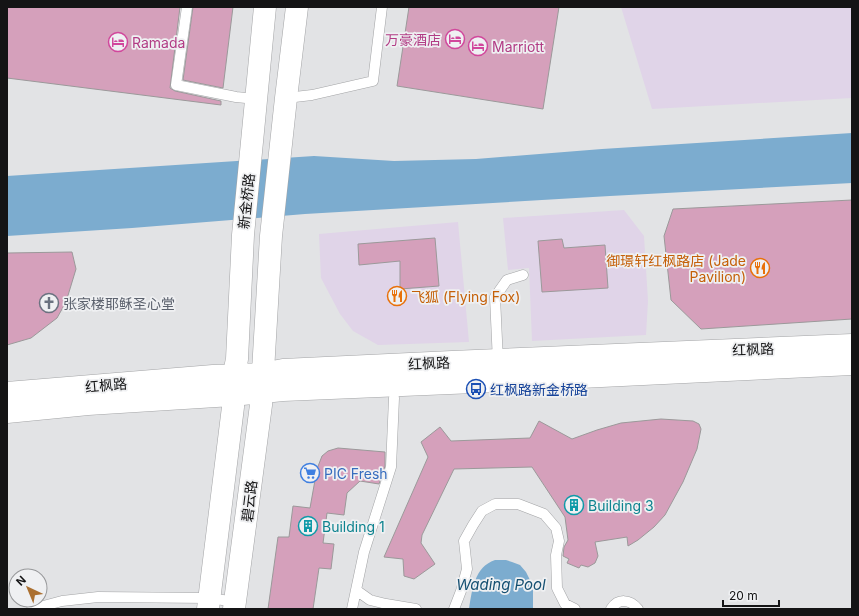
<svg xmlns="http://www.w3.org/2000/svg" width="859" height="616" font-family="Inter,'Noto Sans SC',sans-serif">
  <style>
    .commercial { fill: #e0d4e8 }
    .water { fill: #7caccf }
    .building { fill: #d5a0bb; stroke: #9b999a }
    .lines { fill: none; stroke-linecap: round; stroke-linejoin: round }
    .service-casing { stroke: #a3a4a6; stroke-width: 11 }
    .tertiary-casing { stroke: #a3a4a6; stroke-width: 23 }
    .service { stroke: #fff; stroke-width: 10 }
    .tertiary { stroke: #fff; stroke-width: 22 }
    .labels { text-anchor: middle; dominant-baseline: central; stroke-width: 3.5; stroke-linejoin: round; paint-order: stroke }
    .hotel-label { font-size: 14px; fill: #b23c85; stroke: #eff0f2; text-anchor: start }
    .street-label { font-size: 14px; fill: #141415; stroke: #eff0f2 }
    .food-label { font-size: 14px; fill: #c56008; stroke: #eff0f2; text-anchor: end }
    .worship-label { font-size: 14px; fill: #5b616d; stroke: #eff0f2; text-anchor: start }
    .transit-label { font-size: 14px; fill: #164399; stroke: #eff0f2; text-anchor: start }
    .shop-label { font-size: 14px; fill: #366cbe; stroke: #eff0f2; text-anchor: start }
    .culture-label { font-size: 14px; fill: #0d838f; stroke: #eff0f2; text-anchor: start }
    .water-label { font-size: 15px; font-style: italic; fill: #165072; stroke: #eff0f2 }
  </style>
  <rect width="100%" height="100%" fill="#e2e3e5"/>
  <path class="commercial" d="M621 7H852V98L652 109Z
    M624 210 644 236 648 301 646 335 532 341 529 268 508 270 503 218Z
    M458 222 469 342 378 345 353 331 340 314 321 278 319 234Z"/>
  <path class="water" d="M852 133V183L610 196 305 214 132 228 7 236V176L314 156 394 161 476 159 602 149Z
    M495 560H506L512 562 520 565 526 572 533 586V609H469C472 591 474 567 495 560Z"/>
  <path class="building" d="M7 7H180L170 88 175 91 221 101V105L7 78Z
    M193 7H233L223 88 183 80Z
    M409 7H559L543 109 397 86Z
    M852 200V319L701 329 671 300 664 236 673 209Z
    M435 238 439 286 400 289V261L359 265 358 244Z
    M562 239 564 248 605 245 608 288 542 292 538 241Z
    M72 252 76 269 66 302 57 318 31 338 7 345V253Z
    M661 419 693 421 699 424 701 429 697 449 683 482 665 515 654 527 638 540 628 546 627 537 595 542 598 556 595 563 588 567 581 565 579 568 567 563 569 559 563 556 564 547 568 540 565 517 532 467 454 469 422 535 421 543 435 564 414 579 404 576 403 559 384 557 428 457 421 442 440 427 451 441 530 438 539 421 572 439 597 430 621 423Z
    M338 448 385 452V466L379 484 360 481 347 493 344 515 327 513 323 543 334 544 331 569 319 568 313 609H268L278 537H289L293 506 310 508 317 469 322 456 328 451Z"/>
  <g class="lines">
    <defs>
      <path id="service" d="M187 7 176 85 236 97 256 99
        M286 98 312 95 373 81 382 7
        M498 362 495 297 507 280 523 275
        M356 590 370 600 386 604 416 609
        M32 609 62 601 98 597 210 598 235 602
        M352 609 364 552 391 467 394 398
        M454 609 461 591 467 569 464 541 473 525 482 511 495 504H518L544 514 556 528 559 541 556 555 557 588 565 604 575 609
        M611 609C618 598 630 599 638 609"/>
      <path id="tertiary" d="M7 393 213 376 262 374 283 370 452 362 852 345
        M7 412 88 404 232 395 283 390 498 381 852 364
        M208 609 233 407 234 374 237 359 243 235 265 7
        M234 609 261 405 271 236 286 98 297 7"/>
    </defs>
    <use href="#service" class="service-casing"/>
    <use href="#tertiary" class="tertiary-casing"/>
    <use href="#service" class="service"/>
    <use href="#tertiary" class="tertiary"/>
  </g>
  <defs>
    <symbol id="hotel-ring" viewBox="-11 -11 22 22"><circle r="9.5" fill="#eff0f2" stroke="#d1479c" stroke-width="1.5"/><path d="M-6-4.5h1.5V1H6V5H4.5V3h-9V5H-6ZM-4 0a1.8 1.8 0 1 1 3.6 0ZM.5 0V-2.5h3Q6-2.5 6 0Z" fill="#d1479c"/></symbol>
    <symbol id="restaurant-ring" viewBox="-11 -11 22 22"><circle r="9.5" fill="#eff0f2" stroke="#e8710a" stroke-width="1.5"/><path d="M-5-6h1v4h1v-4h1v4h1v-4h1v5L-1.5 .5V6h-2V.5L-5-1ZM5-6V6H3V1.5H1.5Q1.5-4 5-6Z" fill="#e8710a"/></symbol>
    <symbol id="church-ring" viewBox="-11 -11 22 22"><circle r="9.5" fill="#eff0f2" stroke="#6b7280" stroke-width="1.5"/><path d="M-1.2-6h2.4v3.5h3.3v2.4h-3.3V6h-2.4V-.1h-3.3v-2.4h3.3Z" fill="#6b7280"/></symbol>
    <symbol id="bus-ring" viewBox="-11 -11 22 22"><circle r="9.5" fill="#eff0f2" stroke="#1a4fb4" stroke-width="1.5"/><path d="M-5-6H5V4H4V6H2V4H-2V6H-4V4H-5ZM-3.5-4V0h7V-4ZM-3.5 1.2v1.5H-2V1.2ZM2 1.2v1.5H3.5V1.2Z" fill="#1a4fb4"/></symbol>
    <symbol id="supermarket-ring" viewBox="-11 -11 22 22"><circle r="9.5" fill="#eff0f2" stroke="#3f7fe0" stroke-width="1.5"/><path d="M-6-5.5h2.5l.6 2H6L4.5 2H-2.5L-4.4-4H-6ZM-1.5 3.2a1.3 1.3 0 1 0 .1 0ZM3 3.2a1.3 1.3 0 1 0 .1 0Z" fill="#3f7fe0"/></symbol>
    <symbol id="building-ring" viewBox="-11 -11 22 22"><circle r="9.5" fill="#eff0f2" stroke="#0f9aa8" stroke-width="1.5"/><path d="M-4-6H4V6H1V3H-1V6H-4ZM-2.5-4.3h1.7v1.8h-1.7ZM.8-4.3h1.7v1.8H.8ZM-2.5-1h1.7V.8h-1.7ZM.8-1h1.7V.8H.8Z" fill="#0f9aa8"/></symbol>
  </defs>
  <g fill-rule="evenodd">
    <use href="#hotel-ring" x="444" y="28" width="22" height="22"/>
    <use href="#hotel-ring" x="107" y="31" width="22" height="22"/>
    <use href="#hotel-ring" x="467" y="35" width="22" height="22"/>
    <use href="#restaurant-ring" x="749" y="257" width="22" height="22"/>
    <use href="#restaurant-ring" x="386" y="285" width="22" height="22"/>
    <use href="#church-ring" x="38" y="292" width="22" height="22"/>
    <use href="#bus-ring" x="465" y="378" width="22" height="22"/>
    <use href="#supermarket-ring" x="299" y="462" width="22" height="22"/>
    <use href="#building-ring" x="563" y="494" width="22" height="22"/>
    <use href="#building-ring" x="297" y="515" width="22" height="22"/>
  </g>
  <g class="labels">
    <g class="hotel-label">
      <text x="441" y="39" text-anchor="end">万豪酒店</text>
      <text x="132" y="42">Ramada</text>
      <text x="492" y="46">Marriott</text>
    </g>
    <g class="street-label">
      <text transform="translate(246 201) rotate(-84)">新金桥路</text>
      <text transform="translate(753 349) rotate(-2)">红枫路</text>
      <text transform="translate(429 363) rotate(-3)">红枫路</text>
      <text transform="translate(106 385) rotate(-5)">红枫路</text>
      <text transform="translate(249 501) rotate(-83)">碧云路</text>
    </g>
    <g class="food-label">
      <text x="746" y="260">御璟轩红枫路店 (Jade<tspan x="746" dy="16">Pavilion)</tspan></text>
      <text x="411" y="296" text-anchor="start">飞狐 (Flying Fox)</text>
    </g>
    <g class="worship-label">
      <text x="63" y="303">张家楼耶稣圣心堂</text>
    </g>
    <g class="transit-label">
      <text x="490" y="389">红枫路新金桥路</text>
    </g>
    <g class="shop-label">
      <text x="324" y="473">PIC Fresh</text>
    </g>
    <g class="culture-label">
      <text x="588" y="505">Building 3</text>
      <text x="322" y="526">Building 1</text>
    </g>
    <g class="water-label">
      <text x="501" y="584">Wading Pool</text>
    </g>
  </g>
  <rect width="859" height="616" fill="none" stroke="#141415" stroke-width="16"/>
  <g transform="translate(28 588) rotate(316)"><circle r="19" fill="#eff0f2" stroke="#97989a"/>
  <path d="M0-3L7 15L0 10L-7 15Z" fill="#ab7031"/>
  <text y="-6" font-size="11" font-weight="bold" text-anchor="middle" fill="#141415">N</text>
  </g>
  <path d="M723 600v6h56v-6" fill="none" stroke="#141415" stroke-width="2"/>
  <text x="729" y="600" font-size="12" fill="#141415" stroke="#eff0f2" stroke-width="3" paint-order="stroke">20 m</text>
</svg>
